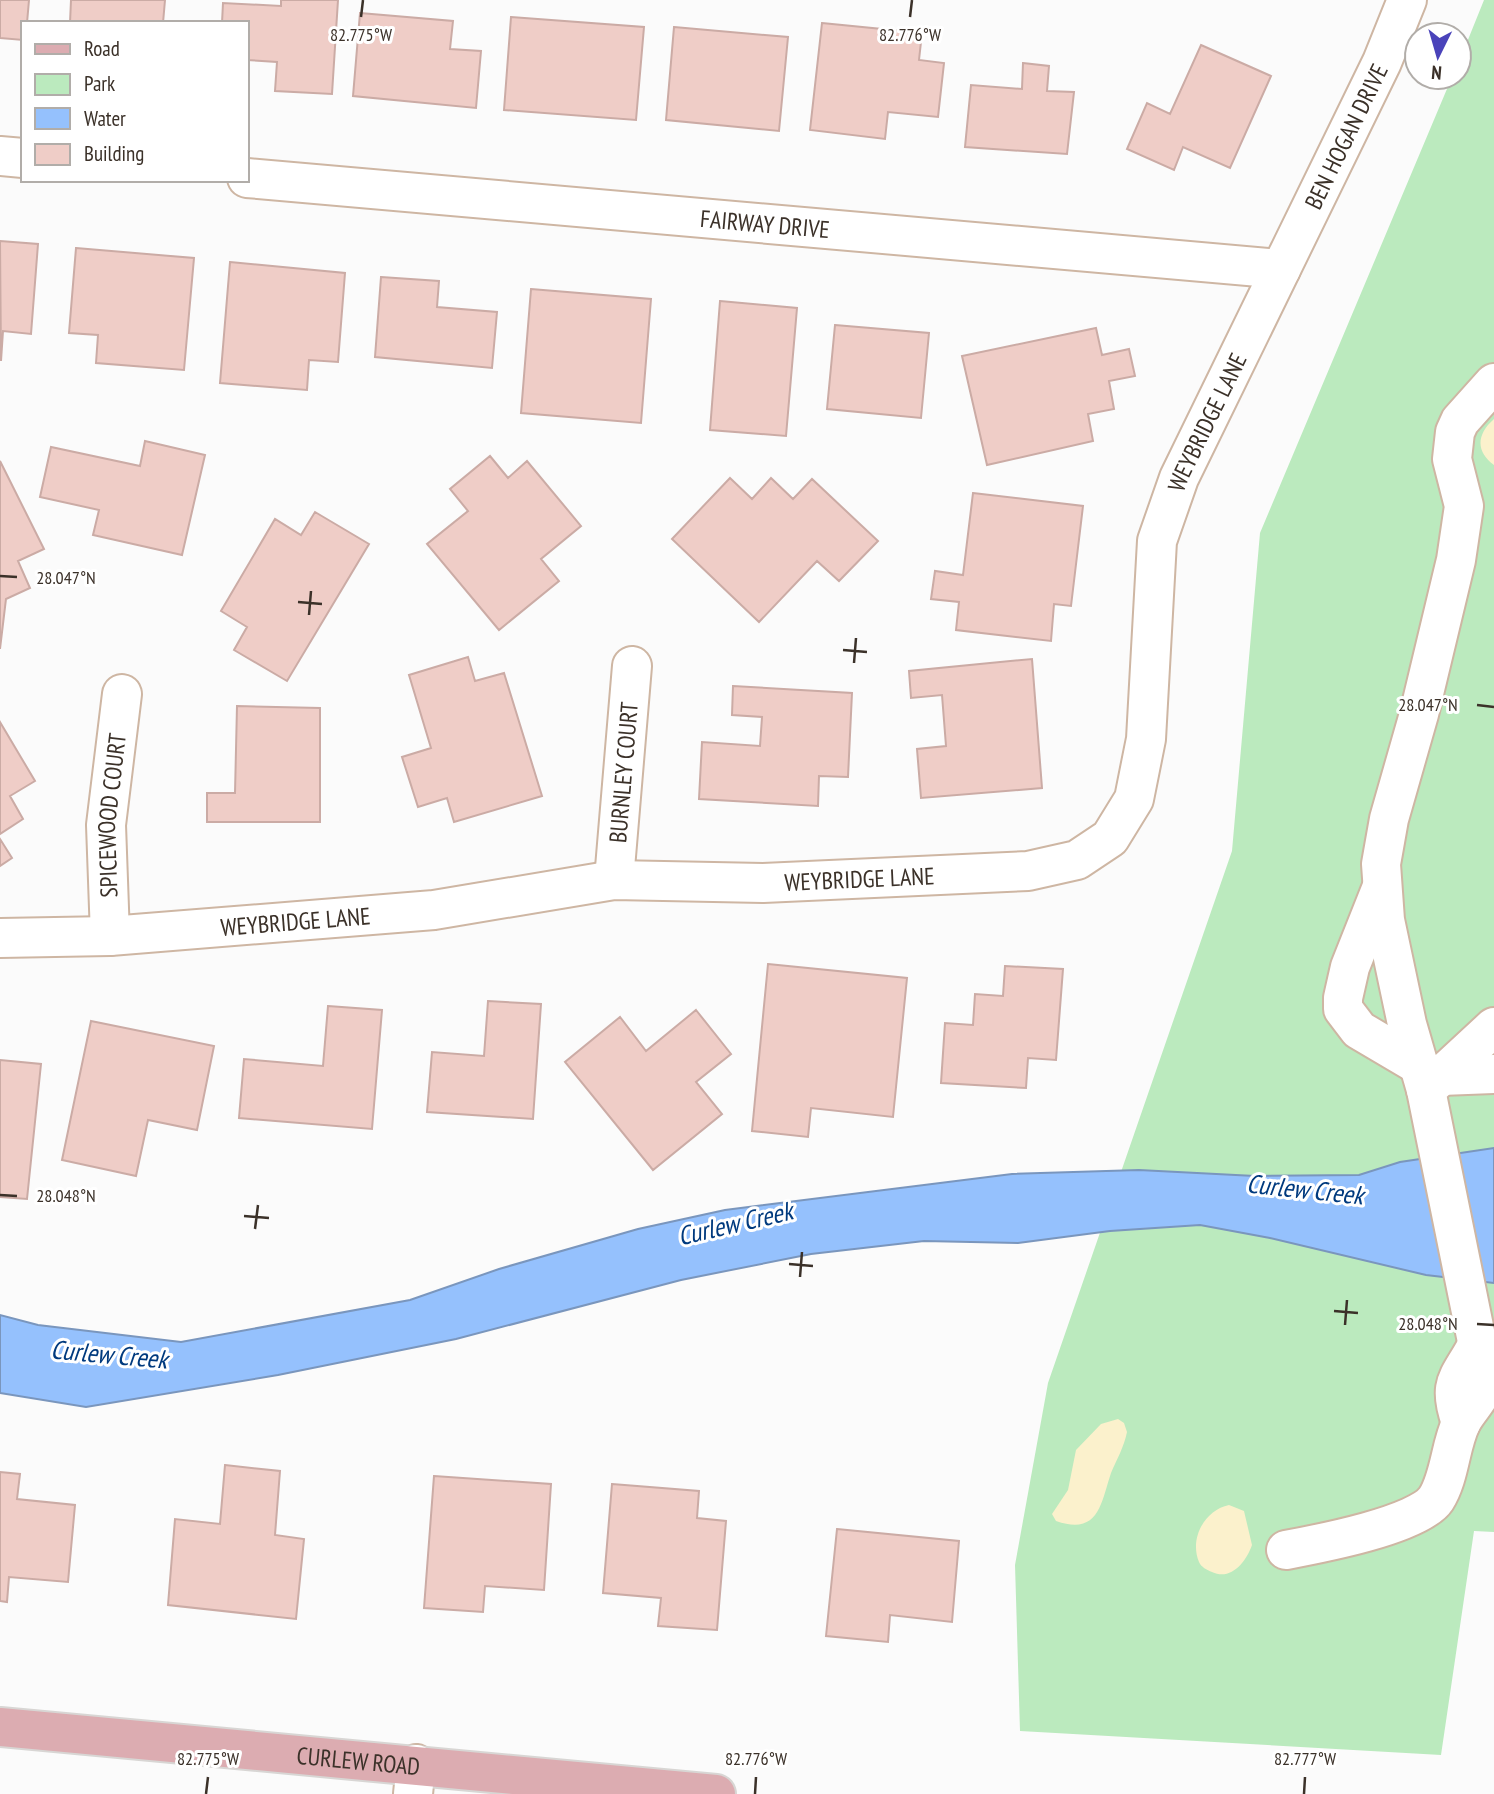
<svg xmlns="http://www.w3.org/2000/svg" width="1494" height="1794" font-family="'PT Sans Narrow',sans-serif">
  <style>
    .green { fill: #bbeabe }
    .sand { fill: #fbf1cc }
    .water { fill: #95c1fd; stroke: #7a96bd; stroke-width: 2 }
    .building { fill: #efcdc7; stroke: #cbaba5; stroke-width: 2 }
    .lines { fill: none; stroke-linecap: round; stroke-linejoin: round }
    .minor-casing { stroke: #ceb6a3; stroke-width: 42 }
    .major-casing { stroke: #d8d6d4; stroke-width: 42 }
    .minor { stroke: #fff; stroke-width: 38 }
    .major { stroke: #dcacb1; stroke-width: 38 }
    .ticks { fill: none; stroke: #3b3129; stroke-width: 2.5 }
    .labels { text-anchor: middle; dominant-baseline: central; stroke-width: 6; stroke-linejoin: round; paint-order: stroke }
    .street-label { font-size: 24px; fill: #3b3129; stroke: #fff }
    .water-label { font-size: 26px; font-style: italic; fill: #003a7e; stroke: #fff }
    .ticks-label { font-size: 18px; text-anchor: middle; fill: #3b3129; stroke: #fff; stroke-width: 6; stroke-linejoin: round; paint-order: stroke }
  </style>
  <rect width="100%" height="100%" fill="#fbfbfb"/>
  <path class="green" d="M1484 0H1494V1532L1474 1531 1441 1755 1020 1731 1015 1565 1048 1383 1232 851 1260 533 1452 77H1459V62Z"/>
  <path class="sand" d="M1494 419V465C1475 451 1477 434 1494 419Z
    M1118 1419 1124 1423 1127 1432C1124 1447 1117 1459 1111 1473 1101 1503 1099 1536 1056 1521L1052 1514 1068 1490 1076 1450 1101 1424Z
    M1229 1505 1244 1511 1252 1545C1246 1562 1231 1581 1212 1572 1207 1570 1201 1567 1199 1562 1189 1538 1205 1510 1229 1505Z"/>
  <path class="water" d="M1494 1148V1283L1426 1275 1270 1238 1200 1225 1110 1231 1018 1243 924 1241 811 1254 681 1280 456 1339 278 1375 86 1407 0 1393V1315L38 1325 181 1342 410 1300 499 1269 638 1229 725 1210 1012 1174 1139 1170 1255 1176 1359 1175 1400 1162Z"/>
  <path class="building" d="M0 0H29L27 23H23V40L0 38Z
    M71 0H165L163 23H70Z
    M281 0H338L332 94 275 91 277 62 247 60V23H222L223 3 281 6Z
    M360 13 453 21 450 49 481 51 476 108 353 96Z
    M511 17 644 27 636 120 504 110Z
    M822 23 922 33 919 60 944 63 938 117 888 112 885 139 810 130Z
    M674 27 788 37 779 131 666 120Z
    M1201 45 1271 76 1230 168 1183 147 1174 170 1127 149 1147 103 1170 114Z
    M1023 63 1049 66 1047 91 1074 92 1067 154 965 147 971 85 1022 89Z
    M0 241 38 244 31 334 3 331 1 361Z
    M76 248 194 258 184 370 96 363 98 335 69 333Z
    M230 262 345 273 338 362 309 360 307 390 220 383Z
    M381 277 439 281 437 307 497 312 492 368 375 357Z
    M531 289 651 299 641 423 521 413Z
    M720 301 797 308 786 436 710 430Z
    M835 325 929 333 921 418 827 409Z
    M1096 328 1102 355 1129 349 1135 376 1109 381 1114 409 1088 414 1093 441 987 465 962 356Z
    M145 441 205 455 182 555 93 535 99 510 40 497 51 447 140 466Z
    M490 456 508 478 527 461 581 526 541 559 559 581 499 630 427 544 468 511 450 489Z
    M0 461 44 549 18 561 30 588 6 599 0 649Z
    M730 478 752 499 771 478 793 499 812 479 878 541 839 581 817 561 759 622 672 539Z
    M973 493 1083 506 1071 606 1054 604 1051 641 956 630 959 602 931 599 935 571 963 575Z
    M315 512 369 544 287 681 234 650 247 627 221 611 275 519 301 535Z
    M468 657 475 681 504 673 542 796 454 822 447 798 418 807 402 757 431 748 409 675Z
    M1032 659 1042 788 921 798 917 749 946 746 942 695 911 698 909 671Z
    M733 686 852 693 848 777 819 776 818 806 699 799 702 742 760 746 762 717 732 715Z
    M237 706 320 708V822H207V793H235Z
    M0 722 35 781 10 796 23 819 0 834Z
    M0 839 12 858 0 866Z
    M768 964 907 978 893 1117 811 1108 808 1137 752 1131Z
    M1005 966 1063 969 1056 1060 1028 1058 1026 1088 941 1083 945 1023 973 1025 975 994 1003 996Z
    M488 1001 541 1004 533 1119 427 1112 432 1052 484 1056Z
    M328 1006 382 1010 372 1129 239 1118 244 1059 323 1066Z
    M696 1010 731 1054 696 1082 722 1114 653 1170 565 1062 620 1017 646 1051Z
    M91 1021 214 1046 197 1130 148 1120 136 1176 62 1160Z
    M0 1060 41 1064 27 1199 0 1197Z
    M225 1465 280 1471 275 1535 304 1539 296 1619 168 1605 175 1519 220 1524Z
    M0 1472 20 1474 17 1499 75 1505 68 1582 9 1577 7 1602 0 1601Z
    M434 1476 551 1484 544 1590 485 1586 483 1612 424 1608Z
    M612 1484 699 1491 697 1518 726 1521 717 1630 658 1626 661 1598 603 1593Z
    M837 1529 959 1541 952 1622 890 1615 888 1642 826 1636Z"/>
  <g class="lines">
    <defs>
      <g id="minor">
        <path d="M0 156 23 158"/>
        <path id="s1" d="M247 178 1281 269"/>
        <path id="s2" d="M614 880 632 666"/>
        <path d="M1381 889 1350 967 1343 998V1009L1359 1030 1420 1066"/>
        <path id="s3" d="M110 936 106 825 122 694"/>
        <path id="s4" d="M0 938 110 936 434 910 614 880 763 883 1028 871 1077 860 1110 838 1134 799 1146 739 1157 541 1179 478 1382 62 1407 0"/>
        <path d="M1441 1076 1494 1074"/>
        <path d="M1426 1090 1407 1024 1385 920 1381 864 1389 819 1419 714 1456 560 1464 506 1452 459 1455 432 1460 421 1494 383"/>
        <path d="M1461 1423C1447 1383 1458 1380 1476 1347"/>
        <path d="M1286 1550C1318 1544 1419 1525 1436 1499 1450 1477 1450 1446 1461 1423 1470 1405 1485 1397 1484 1376L1426 1090 1494 1027"/>
        <path d="M413 1794 416 1764"/>
      </g>
      <g id="major">
        <path id="s5" d="M0 1727 716 1794"/>
      </g>
    </defs>
    <use href="#minor" class="minor-casing"/>
    <use href="#major" class="major-casing"/>
    <use href="#minor" class="minor"/>
    <use href="#major" class="major"/>
  </g>
  <path class="ticks" d="M361 17 363 0M910 17 912 0M0 576 17 577M298 602 322 604M309 615 311 591M843 650 867 652M854 663 856 638M1477 705 1494 707M0 1195 17 1196M244 1216 269 1218M255 1229 258 1205M789 1264 813 1266M800 1277 802 1252M1334 1311 1358 1313M1477 1324 1494 1325M1345 1325 1347 1300M206 1794 208 1777M755 1794 756 1777M1304 1794 1305 1777"/>
  <g class="labels">
    <g class="street-label">
      <text stroke="none"><textPath href="#s4" startOffset="1874">BEN HOGAN DRIVE</textPath></text>
      <text stroke="none"><textPath href="#s1" startOffset="520">FAIRWAY DRIVE</textPath></text>
      <text stroke="none"><textPath href="#s4" startOffset="1556">WEYBRIDGE LANE</textPath></text>
      <text stroke="none"><textPath href="#s2" startOffset="108">BURNLEY COURT</textPath></text>
      <text stroke="none"><textPath href="#s3" startOffset="121">SPICEWOOD COURT</textPath></text>
      <text stroke="none"><textPath href="#s4" startOffset="863">WEYBRIDGE LANE</textPath></text>
      <text stroke="none"><textPath href="#s4" startOffset="296">WEYBRIDGE LANE</textPath></text>
      <text stroke="none"><textPath href="#s5" startOffset="360">CURLEW ROAD</textPath></text>
    </g>
    <g class="water-label">
      <text transform="translate(1305 1189) rotate(6)">Curlew Creek</text>
      <text transform="translate(735 1223) rotate(-13)">Curlew Creek</text>
      <text transform="translate(109 1354) rotate(5)">Curlew Creek</text>
    </g>
  </g>
  <g class="ticks-label">
    <text x="361" y="41">82.775°W</text>
    <text x="910" y="41">82.776°W</text>
    <text x="66" y="584">28.047°N</text>
    <text x="1428" y="711">28.047°N</text>
    <text x="66" y="1202">28.048°N</text>
    <text x="1428" y="1330">28.048°N</text>
    <text x="208" y="1765">82.775°W</text>
    <text x="756" y="1765">82.776°W</text>
    <text x="1305" y="1765">82.777°W</text>
  </g>
  <rect x="21" y="21" width="228" height="161" fill="#ffffff" stroke="#b1ada9" stroke-width="2"/>
  <rect x="35" y="44" width="35" height="10" fill="#dcacb1" stroke="#b1ada9" stroke-width="2"/>
  <text x="84" y="56" font-size="21" fill="#3b3129">Road</text>
  <rect x="35" y="74" width="35" height="21" fill="#bbeabe" stroke="#b1ada9" stroke-width="2"/>
  <text x="84" y="91" font-size="21" fill="#3b3129">Park</text>
  <rect x="35" y="108" width="35" height="21" fill="#95c1fd" stroke="#b1ada9" stroke-width="2"/>
  <text x="84" y="126" font-size="21" fill="#3b3129">Water</text>
  <rect x="35" y="144" width="35" height="21" fill="#efcdc7" stroke="#b1ada9" stroke-width="2"/>
  <text x="84" y="161" font-size="21" fill="#3b3129">Building</text>
  <g transform="translate(1438 56) rotate(185)"><circle r="33" fill="#ffffff" stroke="#b1ada9" stroke-width="2"/>
  <path d="M0-5L12 26L0 18L-12 26Z" fill="#4a43ba"/>
  <text y="-10" font-size="19" font-weight="bold" text-anchor="middle" fill="#3b3129">N</text>
  </g>
</svg>
